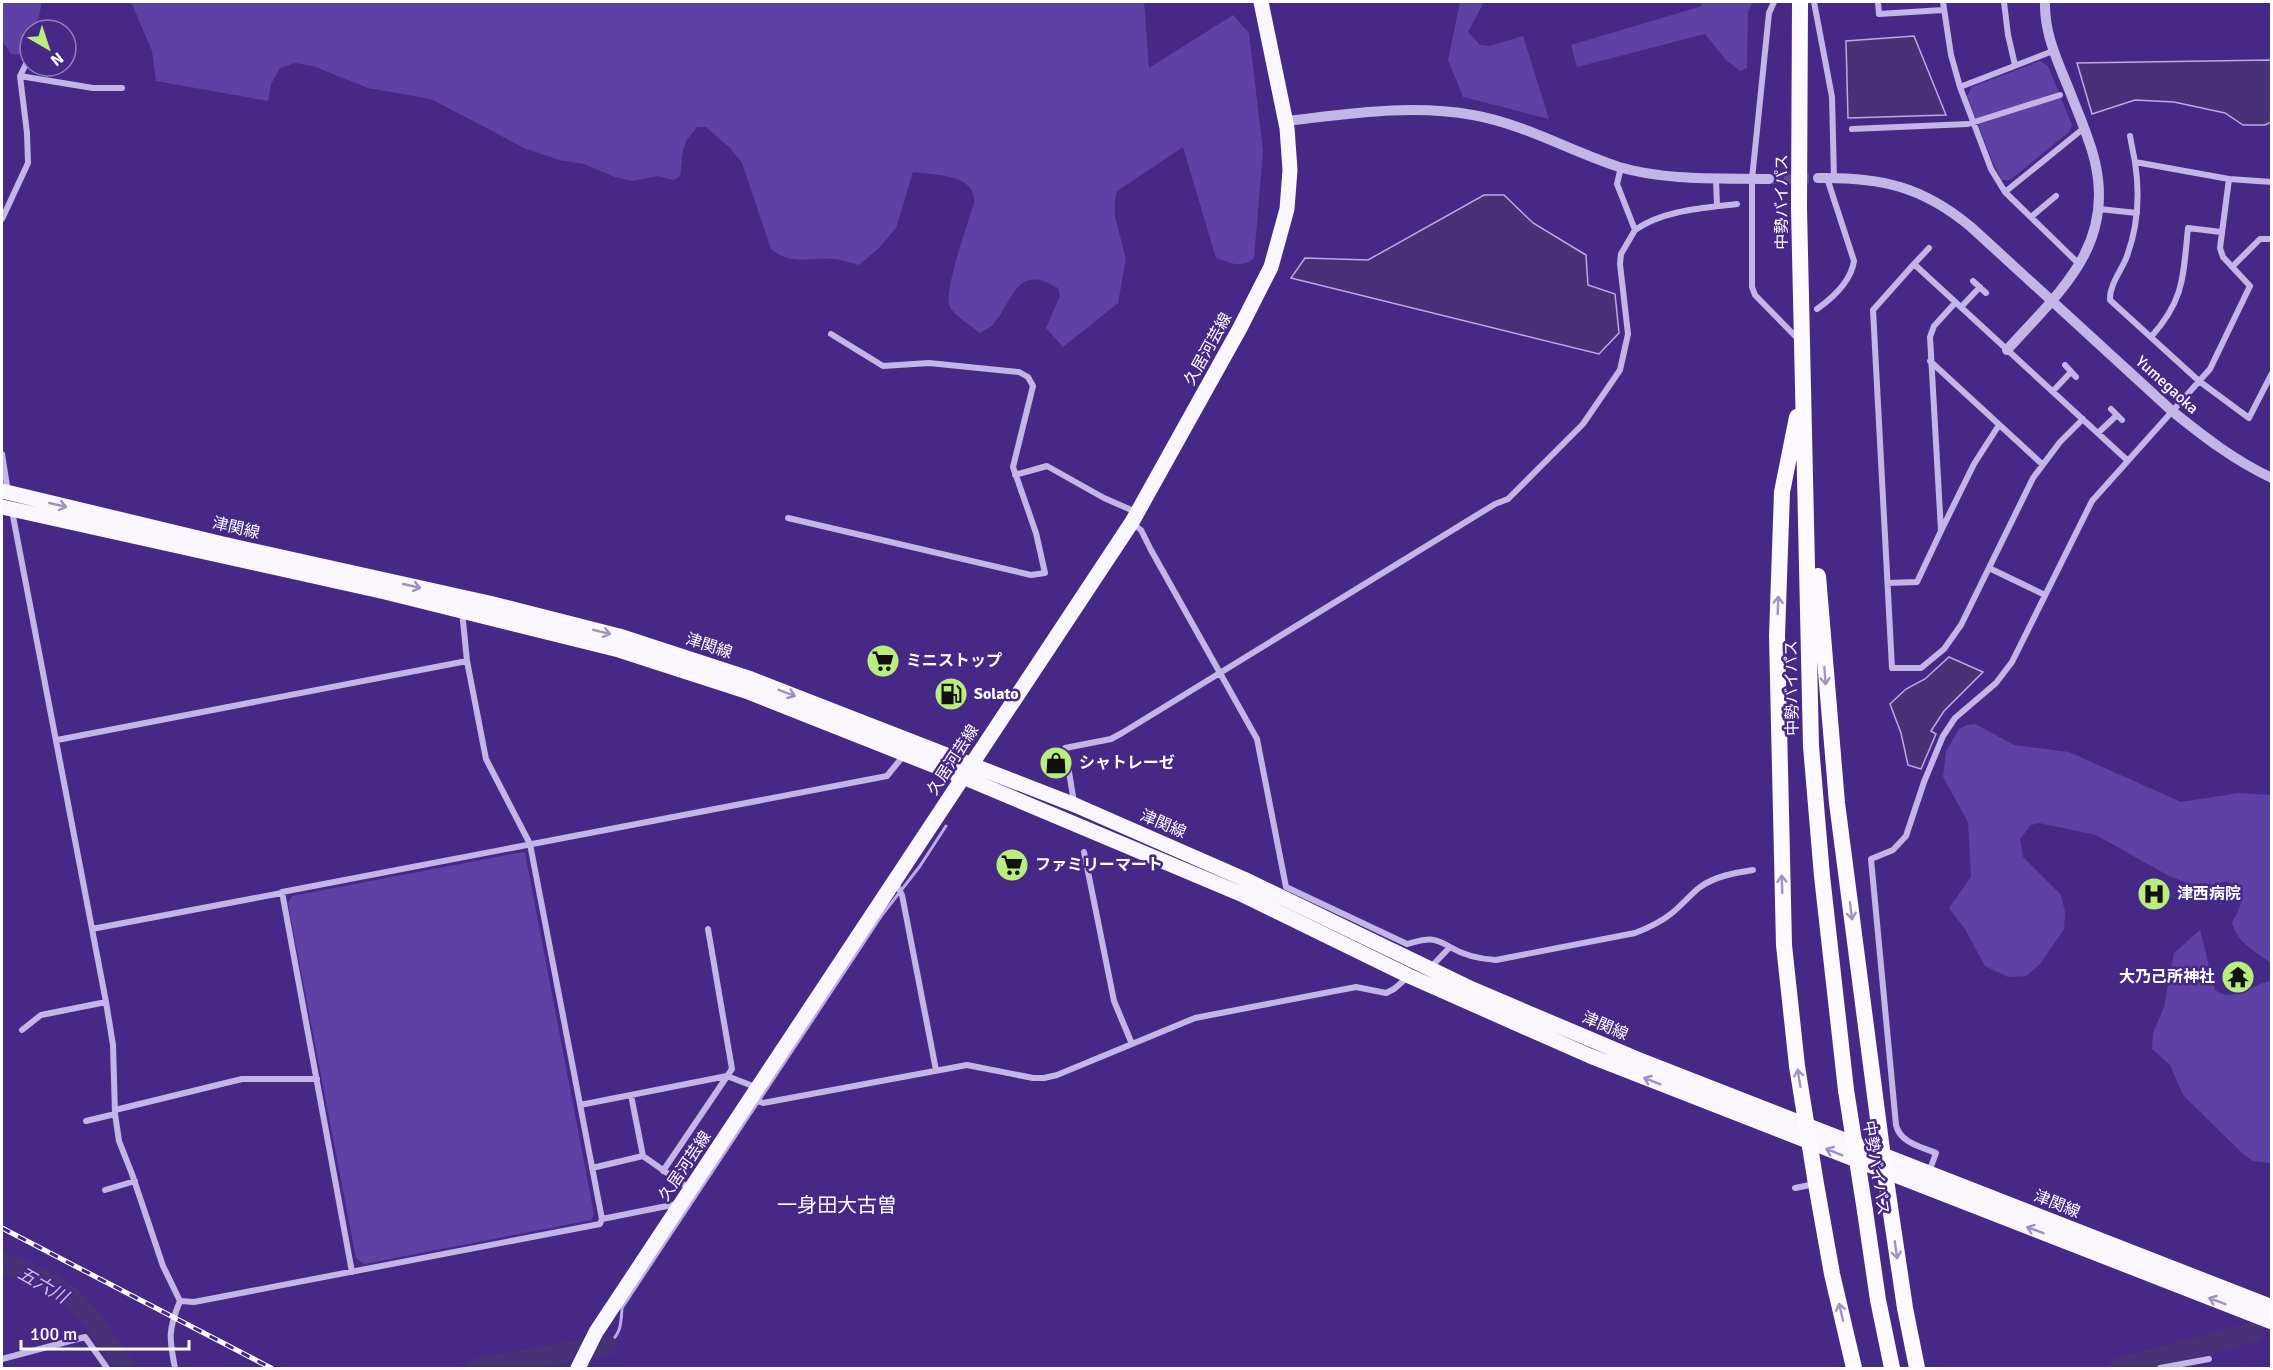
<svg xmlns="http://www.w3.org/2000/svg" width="2273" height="1370" font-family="Signika,'Noto Sans JP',sans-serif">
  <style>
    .green { fill: #5e41a4 }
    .water { fill: #473177; stroke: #bbaae8; stroke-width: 1.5 }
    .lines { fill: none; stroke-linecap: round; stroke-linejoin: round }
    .stream { stroke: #bbaae8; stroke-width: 3 }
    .river { stroke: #473177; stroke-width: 20 }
    .tertiary-tunnel { stroke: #624998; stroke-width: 10; stroke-dasharray: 10 5; stroke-linecap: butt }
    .minor { stroke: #c4b5e7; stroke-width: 6 }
    .tertiary { stroke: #c4b5e7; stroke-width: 10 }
    .primary { stroke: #f9f6fe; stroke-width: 15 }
    .trunk { stroke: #fcfafe; stroke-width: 16 }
    .rail-casing { stroke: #fff; stroke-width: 5 }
    .rail { stroke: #462986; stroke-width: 3; stroke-dasharray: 9; stroke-linecap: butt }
    .trunk-bridge { stroke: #fcfafe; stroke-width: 16 }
    .oneway { stroke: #a090c2 }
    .oneway2 { stroke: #a192c2 }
    .labels { text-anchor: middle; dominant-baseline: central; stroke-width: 5; stroke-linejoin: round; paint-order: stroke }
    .street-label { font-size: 16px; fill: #fff; stroke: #462986 }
    .poi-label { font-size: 16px; font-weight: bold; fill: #fff; stroke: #462986; text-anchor: start }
    .water-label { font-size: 18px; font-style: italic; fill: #cec0ef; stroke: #462986 }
    .quarter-label { font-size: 20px; fill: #fff; stroke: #462986 }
  </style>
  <rect width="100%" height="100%" fill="#462986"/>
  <path class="green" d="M2 2H41C41 12 38 21 33 30H30V36L19 54H11L2 41Z
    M126 2H1144L1149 68 1233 15 1249 33 1263 151 1254 258C1241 269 1231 263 1216 258L1183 147 1117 191 1115 199V217L1126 259 1118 303 1063 347 1046 328 1060 296 1058 288C1017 263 1014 298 995 322 992 327 985 330 980 333 973 327 950 313 949 304 945 288 968 223 974 203 977 174 935 175 913 172L896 228 879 248 859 265C851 263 843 260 836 259 811 256 793 267 771 249L742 163 731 149 706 127H697L686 141 683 150 680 176 674 180 658 176 632 181 615 177 584 164 559 160 524 148 431 99 368 88 313 66 295 63 280 68 271 84 268 101 156 81 152 51 132 4Z
    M1460 2H1484L1468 32 1480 45 1489 46 1523 36 1549 119 1463 97 1448 60Z
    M1701 2H1753L1748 12 1747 68 1740 71 1726 60 1705 34 1577 67 1571 45 1702 6Z
    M2040 61 2048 66 2072 125 2069 132 2010 180H2002L1994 165 1967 96 1972 87Z
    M1975 724 2014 745 2069 752 2181 802 2239 793 2271 795V963C2256 952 2236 942 2232 922 2244 902 2245 897 2227 881L2201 888 2169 876 2096 835 2039 823 2031 825 2020 839 2023 857 2061 895 2065 912 2064 929 2040 964 2026 976 2008 977 1985 966 1965 929 1949 908 1971 877 1968 822 1943 777 1946 751 1959 729 1967 725Z
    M523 852 525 853 594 1214 591 1220 364 1264 356 1258 288 903 292 896Z
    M2200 930 2215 990C2235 1004 2251 984 2271 981V1163L2253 1161 2243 1154 2183 1095 2170 1065 2152 1049 2153 1033 2164 1007 2174 953Z"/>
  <path class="water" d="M1914 36 1946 115 1848 118 1846 41Z
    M2271 60V122L2265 125H2243L2225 113 2174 102 2135 100 2092 114 2077 63Z
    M1484 195H1504L1533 223 1586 255 1588 285 1615 294 1619 333 1599 354 1291 278 1305 258 1368 260Z
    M1949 657 1983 672 1944 711 1931 731 1936 734 1921 769 1908 765 1901 733 1890 704 1906 689 1925 679Z"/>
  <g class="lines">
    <path class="stream" d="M607 1345C621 1334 621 1325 622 1308L882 915 920 866 946 826"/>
    <path class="river" d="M2 1262C24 1271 49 1280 68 1295 93 1314 107 1345 126 1368
      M478 1368 607 1345
      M2119 1368 2254 1332"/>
    <path class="tertiary-tunnel" d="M1769 179 1818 178"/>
    <path class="minor" d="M1774 2 1769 13 1752 179V287L1755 295 1799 340
      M1814 2 1832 97 1834 178
      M1878 2 1879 14 1943 10
      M1943 2 1951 55 1960 87 1991 169 2005 192 2079 264
      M2004 2 2008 35 2015 65
      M20 76 93 88H122
      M1960 87 2053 51
      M1852 129 1968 124 2060 95
      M2130 136 2135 162
      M1716 179 1717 206
      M2272 182 2229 179 2135 162C2140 194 2138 226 2127 256 2122 270 2109 285 2110 300L2199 381 2249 418 2272 373
      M2005 192 2084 128
      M2099 209 2137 213
      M2031 217 2056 196
      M2 219 28 163 27 133 20 76 30 56
      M1635 230C1663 210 1704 208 1737 204
      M1914 264 1929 248
      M2232 267 2260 239H2272
      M1973 281 1986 293
      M1955 303 1934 326 1930 337 1941 531 1974 464 1999 425
      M1961 307 1980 287
      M1817 309C1834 297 1851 281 1854 261L1827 178
      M2151 337C2185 299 2183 276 2188 228L2221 232
      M1930 361 2042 464
      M2065 365 2076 377
      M2053 391 2071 372
      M2111 409 2122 420
      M2083 419 2060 442 2033 478 1961 625 1944 649 1921 668H1892L1873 310 1914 264 2127 460
      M2098 433 2117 415
      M2 454 8 492
      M1015 475 1047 466 1104 498 1136 512
      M12 511 106 1002 113 1045 115 1114 119 1141 132 1174 163 1266 180 1301C168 1330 169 1338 175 1368
      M788 518 1031 575 1045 573 1036 533 1013 467 1033 386 1028 377 1019 372 929 363 883 366 831 334
      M1132 523 1141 530 1151 550 1257 739 1286 887 1407 944C1426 939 1432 936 1450 947L1430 968
      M1989 568 2045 595
      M1888 583 1917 582 1941 531
      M467 661 486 759 530 844 602 1219
      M57 740 467 661 462 611
      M1074 802 1065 748 1111 739 1122 733 1495 504 1508 499 1583 424 1620 370 1628 334 1620 264 1621 254 1635 230 1617 184 1621 167
      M1084 852 1114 1001 1132 1044
      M895 881 902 895 936 1070
      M92 929 282 893
      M1450 947C1465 956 1479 959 1496 960L1635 933C1648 928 1661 922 1672 913 1682 905 1690 895 1700 887 1716 876 1734 873 1753 870
      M22 1030 41 1015 106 1002
      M631 1095 643 1156
      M751 1099 763 1103 967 1065 1033 1078H1044L1057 1075 1195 1018 1356 987 1386 993 1394 989 1409 976
      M580 1105 727 1076 758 1088
      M115 1110 242 1079H317
      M86 1121 115 1114
      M592 1168 643 1156 690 1189
      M663 1171 732 1069 708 929
      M1929 1172 1936 1153C1922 1147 1900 1143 1896 1125L1871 859 1893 850 1906 836 1924 782 1943 736 1955 718 1996 683 2012 662 2092 501 2210 369 2250 286 2223 257 2220 248 2229 179
      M1795 1188 1815 1184
      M105 1190 135 1181
      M352 1272 282 892 887 776 904 755
      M180 1301 194 1302 600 1224 602 1219 677 1204
      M2 1359 85 1337 107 1368
      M2160 1368 2209 1359"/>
    <path class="tertiary" d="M1286 121C1349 114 1410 104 1473 115 1524 124 1570 151 1619 167 1667 181 1719 178 1769 179
      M1818 178C1880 177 1922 186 1971 227L2172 411C2203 436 2235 461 2272 478
      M2007 350C2058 293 2115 247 2095 162 2090 140 2080 118 2072 97 2060 66 2044 36 2045 2"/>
    <path class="primary" d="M2 491 223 544 489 603 619 636 751 679 1075 805 1244 879 1472 989 1637 1059 2272 1307
      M2 507 385 592 619 650 746 691 963 777 1241 894 1409 976 1590 1056 2272 1322
      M578 1368 596 1332 1132 522 1240 328 1271 267 1287 209 1290 170 1287 128 1261 2"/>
    <path class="trunk" d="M1800 2 1799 208 1811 746 1822 876 1846 1090
      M1797 417 1782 492 1777 636 1784 945 1797 1066 1816 1184 1832 1274 1854 1368
      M1818 576 1837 803 1885 1173 1905 1308 1917 1368
      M1865 1211 1878 1300 1892 1368"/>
    <defs>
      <path id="rail" d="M2 1228 271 1368"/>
    </defs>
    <use href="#rail" class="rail-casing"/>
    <use href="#rail" class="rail"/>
    <path class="trunk-bridge" d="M1846 1090 1865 1211"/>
  </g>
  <defs><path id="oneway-shaft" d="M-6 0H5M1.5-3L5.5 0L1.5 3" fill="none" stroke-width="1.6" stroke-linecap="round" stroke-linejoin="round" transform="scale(1.5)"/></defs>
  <g class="oneway">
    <use href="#oneway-shaft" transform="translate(58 505) rotate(13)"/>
    <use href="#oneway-shaft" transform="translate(412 586) rotate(13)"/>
    <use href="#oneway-shaft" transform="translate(602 632) rotate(14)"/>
    <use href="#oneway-shaft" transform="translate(787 693) rotate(21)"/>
    <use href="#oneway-shaft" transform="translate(1652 1081) rotate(-158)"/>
    <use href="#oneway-shaft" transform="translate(1834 1152) rotate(-158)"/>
    <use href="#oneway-shaft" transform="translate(2035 1230) rotate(-159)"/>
    <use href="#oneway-shaft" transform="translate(2217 1301) rotate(-159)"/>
  </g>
  <g class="oneway2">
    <use href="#oneway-shaft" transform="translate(1778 605) rotate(-88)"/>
    <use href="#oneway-shaft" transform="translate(1825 676) rotate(86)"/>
    <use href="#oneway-shaft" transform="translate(1782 884) rotate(-92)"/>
    <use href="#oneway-shaft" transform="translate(1851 911) rotate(83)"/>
    <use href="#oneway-shaft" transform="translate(1799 1078) rotate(-99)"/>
    <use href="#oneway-shaft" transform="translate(1896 1250) rotate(82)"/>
    <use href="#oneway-shaft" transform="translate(1841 1312) rotate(-103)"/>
  </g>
  <defs>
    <symbol id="supermarket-disc" viewBox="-11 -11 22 22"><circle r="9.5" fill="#baee7c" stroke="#462986"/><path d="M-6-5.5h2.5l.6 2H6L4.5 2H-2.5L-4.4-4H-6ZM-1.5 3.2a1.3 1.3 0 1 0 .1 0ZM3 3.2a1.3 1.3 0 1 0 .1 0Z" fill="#111"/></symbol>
    <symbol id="fuel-disc" viewBox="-11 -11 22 22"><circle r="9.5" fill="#baee7c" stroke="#462986"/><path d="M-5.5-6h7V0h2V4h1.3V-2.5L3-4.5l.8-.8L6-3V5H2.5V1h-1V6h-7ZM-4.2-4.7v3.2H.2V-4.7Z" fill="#111"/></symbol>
    <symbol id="shop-disc" viewBox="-11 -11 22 22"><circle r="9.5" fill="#baee7c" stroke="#462986"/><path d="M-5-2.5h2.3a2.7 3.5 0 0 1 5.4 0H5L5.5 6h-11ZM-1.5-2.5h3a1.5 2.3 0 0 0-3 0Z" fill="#111"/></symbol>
    <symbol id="hospital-disc" viewBox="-11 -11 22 22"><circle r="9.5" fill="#baee7c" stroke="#462986"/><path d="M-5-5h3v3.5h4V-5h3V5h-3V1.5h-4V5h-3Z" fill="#111"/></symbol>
    <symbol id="temple-disc" viewBox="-11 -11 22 22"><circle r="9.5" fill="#baee7c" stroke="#462986"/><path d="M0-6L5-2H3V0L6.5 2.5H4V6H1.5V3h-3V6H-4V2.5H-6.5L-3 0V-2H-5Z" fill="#111"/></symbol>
  </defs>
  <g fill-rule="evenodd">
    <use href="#supermarket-disc" x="864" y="642" width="38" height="38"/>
    <use href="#fuel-disc" x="932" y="675" width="38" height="38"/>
    <use href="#shop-disc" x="1037" y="744" width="38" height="38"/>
    <use href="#supermarket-disc" x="993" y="846" width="38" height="38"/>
    <use href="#hospital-disc" x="2135" y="875" width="38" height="38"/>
    <use href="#temple-disc" x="2219" y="958" width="38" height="38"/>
  </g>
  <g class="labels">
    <g class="street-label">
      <text transform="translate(1782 202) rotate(-90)">中勢バイパス</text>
      <text transform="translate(1208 349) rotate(-61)">久居河芸線</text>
      <text transform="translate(2167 385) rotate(42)">Yumegaoka</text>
      <text transform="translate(236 528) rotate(13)">津関線</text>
      <text transform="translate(709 646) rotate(18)">津関線</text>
      <text transform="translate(1792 688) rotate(-91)">中勢バイパス</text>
      <text transform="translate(953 760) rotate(-57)">久居河芸線</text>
      <text transform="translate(1163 824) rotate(23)">津関線</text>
      <text transform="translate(1605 1026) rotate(23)">津関線</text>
      <text transform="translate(685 1166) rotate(-56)">久居河芸線</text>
      <text transform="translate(1876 1168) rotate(81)">中勢バイパス</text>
      <text transform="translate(2057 1204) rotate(22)">津関線</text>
    </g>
    <g class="poi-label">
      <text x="906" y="661">ミニストップ</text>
      <text x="974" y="694">Solato</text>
      <text x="1079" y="763">シャトレーゼ</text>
      <text x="1035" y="865">ファミリーマート</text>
      <text x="2177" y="894">津西病院</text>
      <text x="2215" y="977" text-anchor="end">大乃己所神社</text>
    </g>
    <g class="water-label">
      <text transform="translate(43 1285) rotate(30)">五六川</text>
    </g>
    <g class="quarter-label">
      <text x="837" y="1205">一身田大古曽</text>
    </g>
  </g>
  <rect width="2273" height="1370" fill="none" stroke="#ffffff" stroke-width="6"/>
  <g transform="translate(48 48) rotate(141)"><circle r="28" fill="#462986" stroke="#907fb6" stroke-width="1.5"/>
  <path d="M0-4.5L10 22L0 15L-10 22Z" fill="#baee7c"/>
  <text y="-9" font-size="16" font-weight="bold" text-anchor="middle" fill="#ffffff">N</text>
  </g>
  <path d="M21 1340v9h168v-9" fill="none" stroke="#ffffff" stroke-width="3"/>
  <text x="30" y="1340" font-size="18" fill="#ffffff" stroke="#462986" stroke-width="4.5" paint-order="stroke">100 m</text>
</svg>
